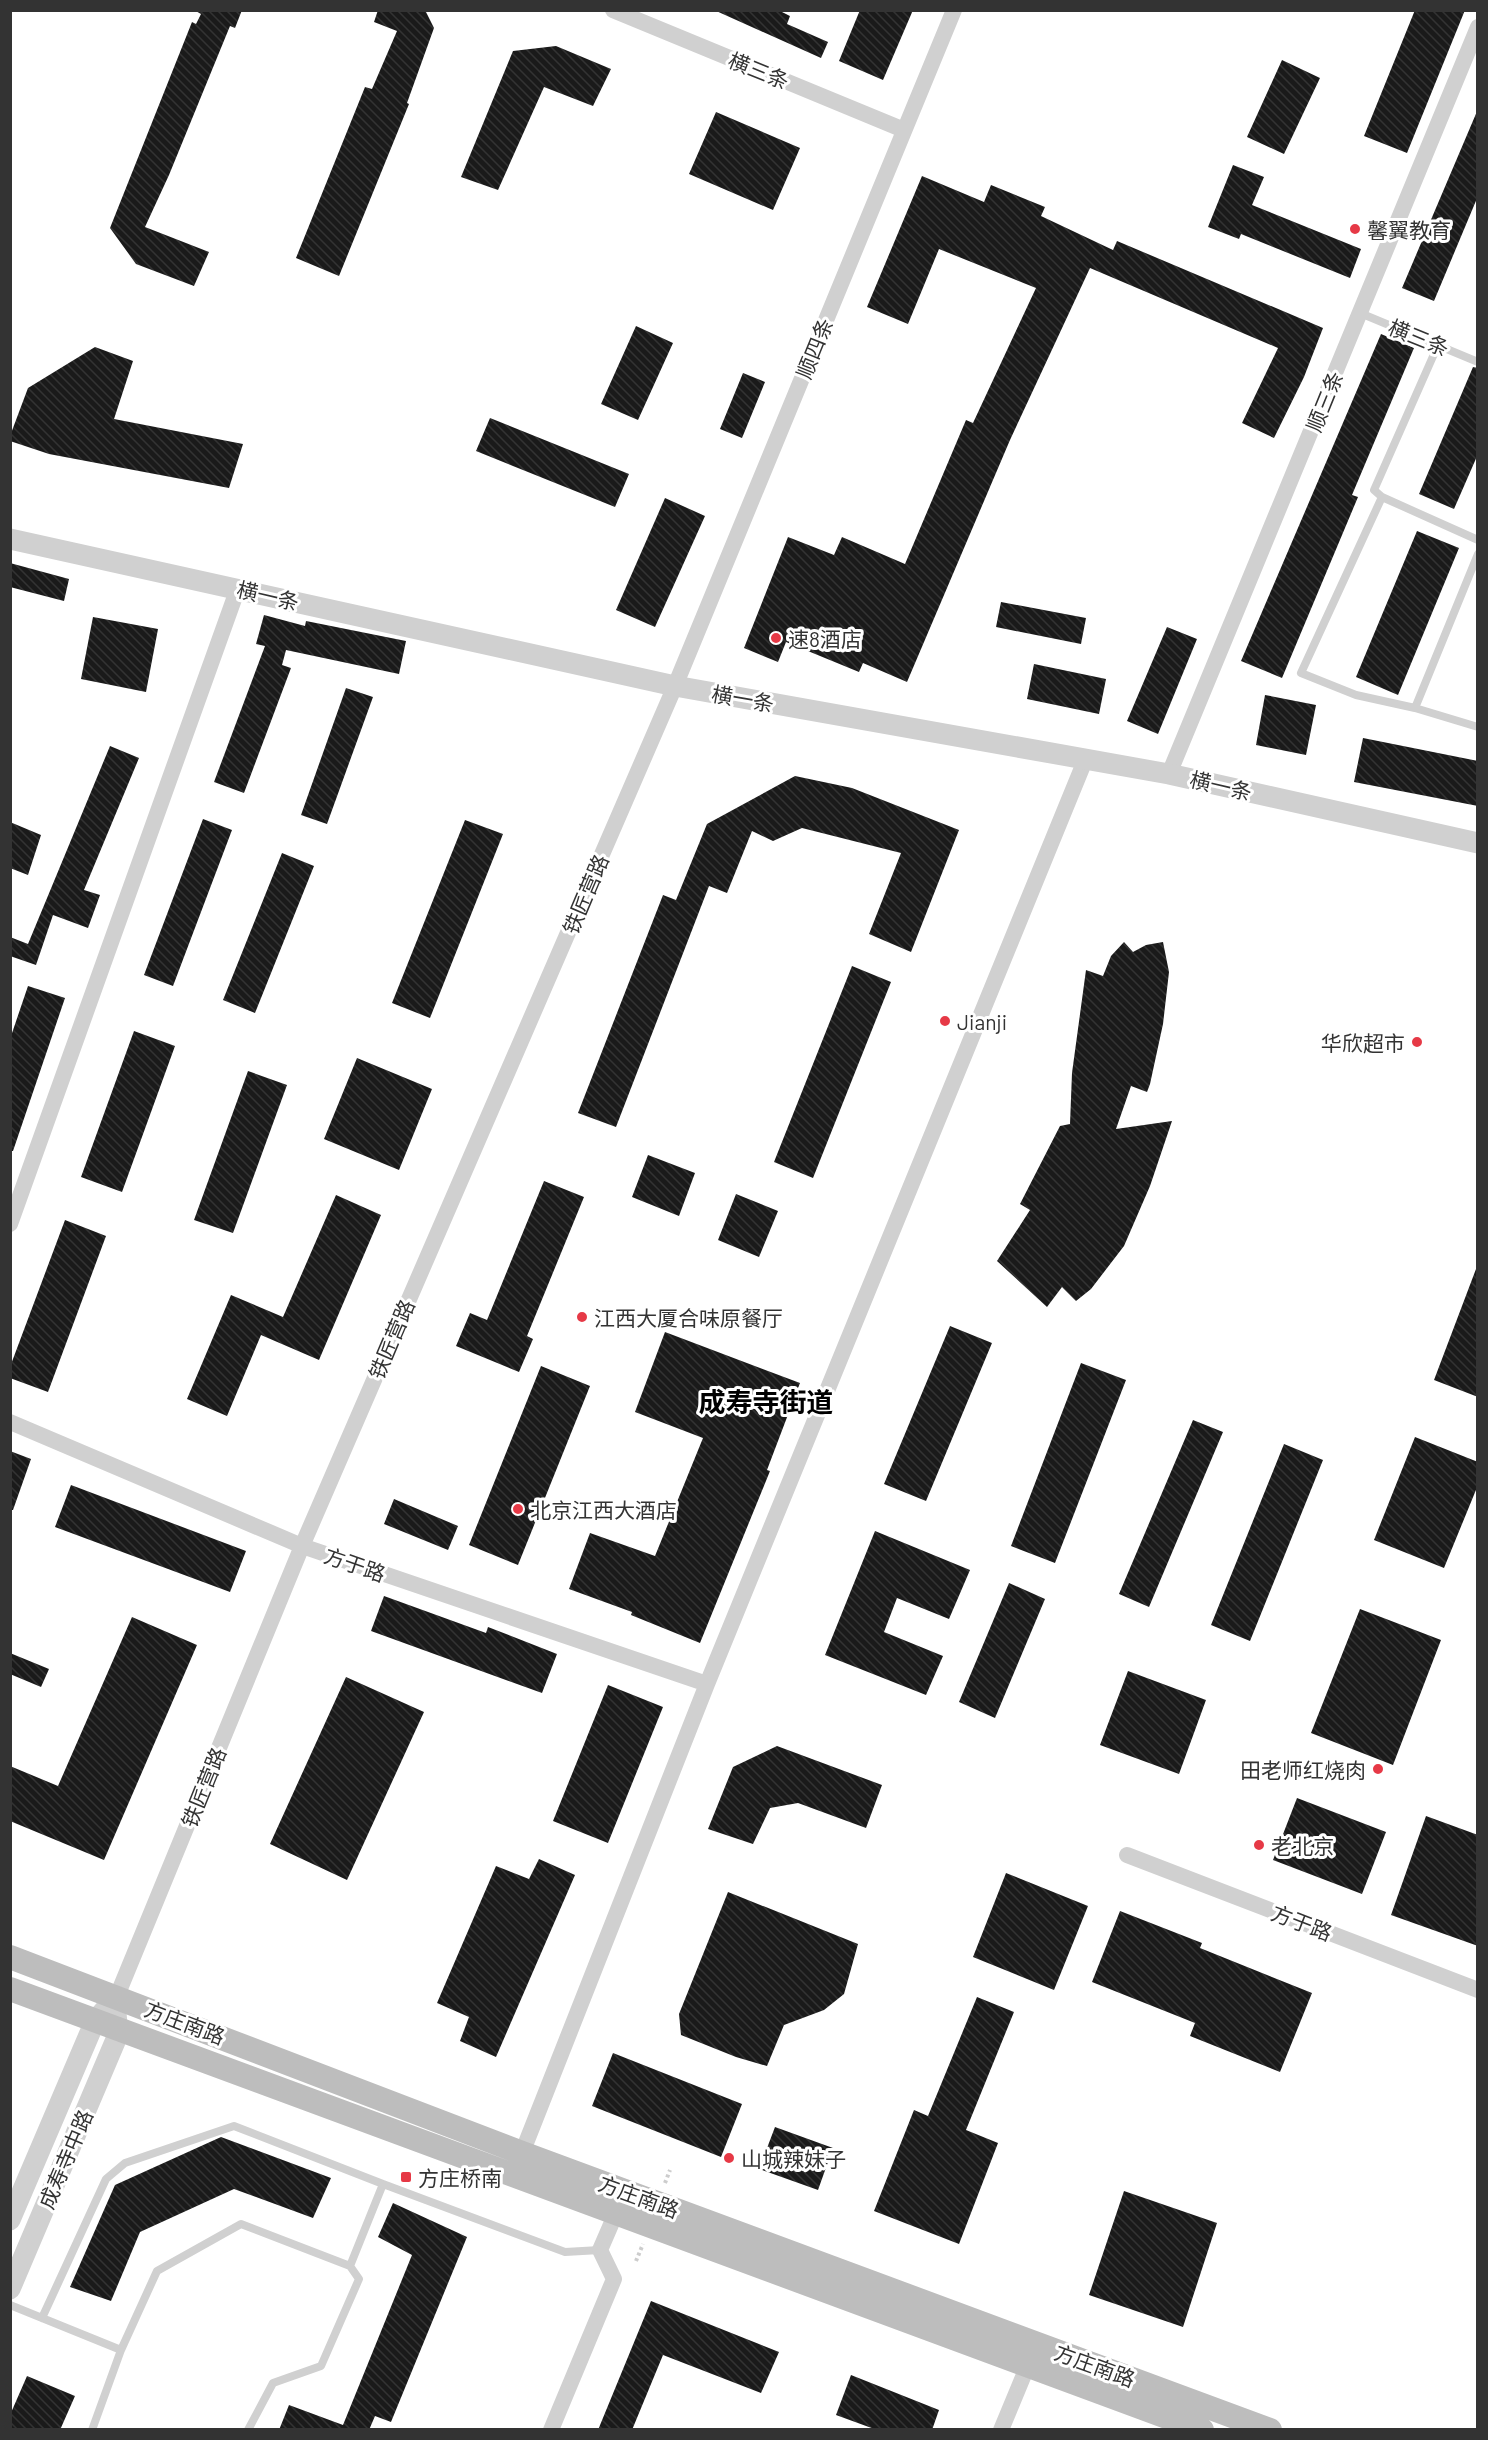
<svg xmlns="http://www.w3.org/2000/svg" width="1488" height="2440" font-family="Barlow,'Noto Sans SC',sans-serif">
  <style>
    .building { fill: url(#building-back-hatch) }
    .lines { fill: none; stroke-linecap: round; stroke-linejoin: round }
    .path { stroke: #cdcdcd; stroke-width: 4; stroke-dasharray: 3 3; stroke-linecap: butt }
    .service { stroke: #d0d0d0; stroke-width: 8 }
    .minor { stroke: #d0d0d0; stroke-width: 16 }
    .tertiary { stroke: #d0d0d0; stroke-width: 21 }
    .secondary { stroke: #bdbdbd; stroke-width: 24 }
    .poi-dot { fill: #e63946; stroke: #fff; stroke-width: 2 }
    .labels { text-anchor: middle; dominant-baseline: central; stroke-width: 6; stroke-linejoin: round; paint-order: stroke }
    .street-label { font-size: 21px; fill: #333; stroke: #fff }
    .poi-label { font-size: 21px; fill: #333; stroke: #fff; text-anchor: start }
    .district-label { font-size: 27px; font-weight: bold; fill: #000; stroke: #fff }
  </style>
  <defs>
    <pattern id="building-back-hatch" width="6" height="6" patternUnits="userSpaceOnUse" patternTransform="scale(1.5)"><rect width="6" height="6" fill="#1a1a1a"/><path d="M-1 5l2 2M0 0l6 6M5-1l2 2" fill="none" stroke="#333"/></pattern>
  </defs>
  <rect width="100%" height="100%" fill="#fff"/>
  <path class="building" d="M194 10H242L235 28 230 26 169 175 145 227 209 252 194 286 136 264 110 228 192 22 196 24 201 14Z
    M378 10H425L434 28 407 103 409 104 339 276 296 258 365 87 372 89 397 31 374 22Z
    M714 10H778L790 16 787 24 828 42 821 58Z
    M860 10H913L883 80 839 61Z
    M1415 10H1465L1407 153 1364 136Z
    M556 46 611 69 593 106 544 87 498 190 461 177 513 51Z
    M1282 60 1320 78 1284 154 1247 137Z
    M1478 109V196L1434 301 1402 288Z
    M716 112 800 148 773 210 689 174Z
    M1233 165 1264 177 1252 205 1361 249 1350 278 1241 234 1239 239 1208 227Z
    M922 176 984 202 991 185 1045 207 1041 216 1113 250 1117 241 1323 328 1304 377 1274 438 1242 423 1278 348 1090 268 1010 440 907 682 863 663 859 672 786 642 778 662 744 648 788 537 834 555 842 537 905 564 966 420 973 423 1036 288 939 249 908 324 867 307Z
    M636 326 673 343 638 420 601 404Z
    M1381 334 1414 348 1352 495 1358 497 1282 678 1241 661Z
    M95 347 133 361 114 419 243 444 229 488 49 454 10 441V436L28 388Z
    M1473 367 1478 368V454L1454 509 1419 494Z
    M743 373 765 382 742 438 720 429Z
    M490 418 629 474 615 507 476 451Z
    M665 498 705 516 655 627 616 610Z
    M1417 531 1459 548 1398 695 1356 677Z
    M10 563 69 579 64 601 10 587Z
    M1001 602 1086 618 1081 644 996 627Z
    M264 615 305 626 306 621 406 641 399 674 286 650 282 665 291 668 244 793 214 782 265 646 256 644Z
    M93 617 158 629 146 692 81 679Z
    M1167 627 1197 639 1158 734 1127 721Z
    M1034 664 1106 679 1099 714 1027 699Z
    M346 688 373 697 327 824 301 815Z
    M1265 695 1316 705 1306 755 1256 745Z
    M1363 738 1478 761V806L1354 782Z
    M110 746 139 758 84 890 100 895 88 928 53 915 36 965 10 956V937L28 944Z
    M795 776 852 788 959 830 911 952 869 934 901 853 802 828 773 841 752 831 727 893 709 886 616 1127 578 1113 663 895 676 900 707 824Z
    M203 819 232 830 173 986 144 975Z
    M465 820 503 834 430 1018 392 1003Z
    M10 822 41 835 28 875 10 868Z
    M282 853 314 866 255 1013 223 1000Z
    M1124 942 1133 952 1146 945 1163 942 1169 972 1163 1024 1150 1084 1147 1092 1131 1086 1116 1129 1172 1121 1150 1186 1124 1246 1091 1289 1076 1301 1062 1287 1047 1307 997 1261 1030 1210 1020 1204 1060 1126 1070 1124 1072 1073 1086 970 1103 976 1111 956Z
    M852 966 891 982 813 1178 774 1162Z
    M28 986 65 998 13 1151H10V1039Z
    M134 1031 175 1046 122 1192 81 1177Z
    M357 1058 432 1089 399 1170 324 1139Z
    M248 1071 287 1085 233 1233 194 1220Z
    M648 1155 695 1173 679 1216 632 1197Z
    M544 1181 584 1197 527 1336 533 1339 519 1372 456 1346 470 1313 487 1320Z
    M736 1194 778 1211 759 1257 718 1240Z
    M336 1195 381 1215 319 1360 261 1335 227 1416 187 1399 231 1295 283 1317Z
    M65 1220 106 1236 48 1392 10 1378V1367Z
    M1476 1269H1478V1397L1434 1380Z
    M950 1326 992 1343 926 1501 884 1484Z
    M665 1332 800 1383 767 1470 770 1471 700 1643 631 1615 632 1612 569 1589 590 1533 655 1556 703 1438 635 1412Z
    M1081 1363 1126 1380 1055 1563 1011 1546Z
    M541 1366 590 1386 518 1565 469 1545Z
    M1193 1420 1223 1432 1149 1607 1119 1594Z
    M1415 1437 1478 1462V1485L1444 1568 1374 1540Z
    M1284 1444 1323 1460 1250 1641 1211 1625Z
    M10 1451 31 1459 13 1510H10Z
    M71 1485 246 1551 230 1592 55 1527Z
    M394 1499 458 1526 448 1550 384 1524Z
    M875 1531 970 1570 949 1619 897 1598 884 1632 943 1656 926 1695 825 1655Z
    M1009 1583 1045 1599 995 1718 959 1702Z
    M384 1596 486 1633 488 1627 557 1654 542 1693 371 1631Z
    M1360 1609 1441 1640 1393 1765 1311 1733Z
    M132 1617 197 1645 104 1860 10 1821V1766L58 1786Z
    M10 1653 49 1669 41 1687 10 1674Z
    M1128 1671 1206 1700 1179 1774 1100 1745Z
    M346 1677 424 1712 347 1880 270 1844Z
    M608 1685 663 1707 608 1843 553 1821Z
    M777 1746 882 1785 866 1828 798 1803 770 1808 753 1844 708 1829 733 1767Z
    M1297 1798 1386 1832 1362 1894 1273 1860Z
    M1426 1816 1478 1835V1946L1391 1915Z
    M539 1859 575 1875 496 2057 460 2041 469 2017 437 2003 496 1866 529 1879Z
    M1006 1873 1088 1906 1054 1990 973 1957Z
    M728 1892 858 1944 844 1994 824 2010 784 2025 767 2066 736 2057 681 2035 679 2014Z
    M1120 1911 1202 1943 1200 1948 1312 1993 1280 2072 1190 2036 1195 2023 1092 1982Z
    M977 1997 1014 2012 966 2130 998 2143 959 2244 874 2211 914 2110 928 2116Z
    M613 2053 742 2104 721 2157 592 2106Z
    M775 2127 833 2148 818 2190 759 2169Z
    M221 2137 331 2178 313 2218 234 2189 140 2232 111 2301 70 2287 115 2185Z
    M1124 2191 1217 2223 1183 2327 1089 2295Z
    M393 2203 467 2237 391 2422 375 2416 369 2430H279L289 2405 343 2425 412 2255 378 2237Z
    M651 2301 779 2352 761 2393 663 2355 632 2430H598Z
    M851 2375 939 2410 932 2430H877L836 2415Z
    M27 2376 75 2396 60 2430H10V2415Z"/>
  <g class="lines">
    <path class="path" d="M665 2183 670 2170
      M636 2261 643 2244"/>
    <path class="service" d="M1360 313 1478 362
      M1438 345 1374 490 1382 497 1478 540
      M1382 497 1301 673 1356 695 1415 708 1478 727
      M1415 708 1478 554
      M383 2184 565 2252 600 2250
      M10 2305 121 2350 92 2430
      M42 2318 106 2179 125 2163 234 2126 383 2184 350 2266
      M121 2350 157 2271 241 2224 350 2266 359 2279 321 2366 273 2383 248 2430"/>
    <path class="minor" d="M613 10 904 130
      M1169 774 1478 27
      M10 1224 238 588
      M10 1422 302 1546 707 1684
      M1127 1855 1478 1990
      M120 2030 117 1996 302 1546 675 686 954 10
      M522 2153 707 1684 1086 758
      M551 2430 614 2279 600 2250 616 2213
      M1001 2430 1028 2365"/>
    <path class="tertiary" d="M10 539 675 686 1169 774 1478 843
      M10 2220 95 2021 117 1996
      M10 2289 120 2030"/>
    <path class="secondary" d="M10 1957 522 2153 1270 2430
      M10 1989 1202 2430"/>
  </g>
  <g class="poi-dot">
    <circle cx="1355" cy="229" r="6"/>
    <circle cx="776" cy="638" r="6"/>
    <circle cx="945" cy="1021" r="6"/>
    <circle cx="1417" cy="1042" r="6"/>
    <circle cx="582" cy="1317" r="6"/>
    <circle cx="518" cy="1509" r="6"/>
    <circle cx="1378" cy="1769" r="6"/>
    <circle cx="1259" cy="1845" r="6"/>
    <circle cx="729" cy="2158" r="6"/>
    <rect x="400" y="2171" width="12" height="12" rx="3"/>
  </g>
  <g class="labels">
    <g class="street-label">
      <text transform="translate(759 70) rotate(22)">横三条</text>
      <text transform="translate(1419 337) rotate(22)">横三条</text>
      <text transform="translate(814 348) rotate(-68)">顺四条</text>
      <text transform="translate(1324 401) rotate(-68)">顺三条</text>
      <text transform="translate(268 595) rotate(13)">横一条</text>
      <text transform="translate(743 698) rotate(10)">横一条</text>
      <text transform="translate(1221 785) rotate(13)">横一条</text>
      <text transform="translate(585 894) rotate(-67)">铁匠营路</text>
      <text transform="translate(391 1339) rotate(-67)">铁匠营路</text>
      <text transform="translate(355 1564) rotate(19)">方于路</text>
      <text transform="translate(203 1787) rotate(-68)">铁匠营路</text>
      <text transform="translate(1302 1922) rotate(21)">方于路</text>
      <text transform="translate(185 2022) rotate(21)">方庄南路</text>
      <text transform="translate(65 2159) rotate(-67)">成寿寺中路</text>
      <text transform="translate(639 2196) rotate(20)">方庄南路</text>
      <text transform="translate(1095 2365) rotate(20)">方庄南路</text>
    </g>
    <g class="poi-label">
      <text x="1367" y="229">馨翼教育</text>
      <text x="788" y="638">速8酒店</text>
      <text x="957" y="1021">Jianji</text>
      <text x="1405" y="1042" text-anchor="end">华欣超市</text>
      <text x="594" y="1317">江西大厦合味原餐厅</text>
      <text x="530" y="1509">北京江西大酒店</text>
      <text x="1366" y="1769" text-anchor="end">田老师红烧肉</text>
      <text x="1271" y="1845">老北京</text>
      <text x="741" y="2158">山城辣妹子</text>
      <text x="418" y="2177">方庄桥南</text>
    </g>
    <g class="district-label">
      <text x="766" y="1401">成寿寺街道</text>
    </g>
  </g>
  <rect width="1488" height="2440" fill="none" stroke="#333333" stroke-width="24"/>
</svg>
